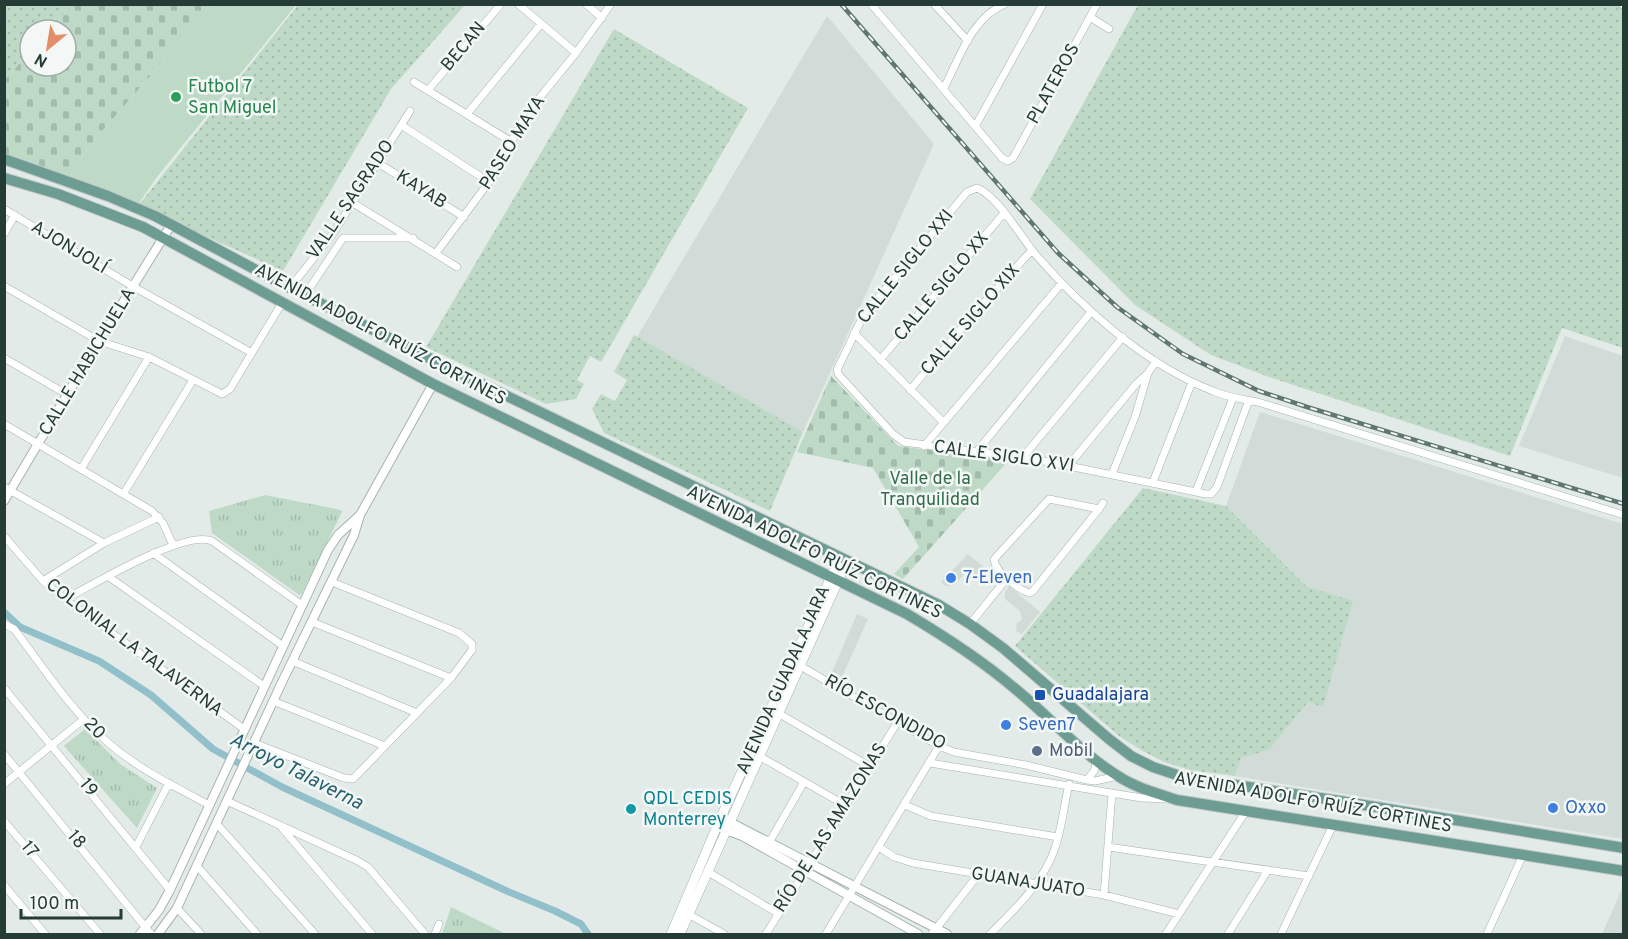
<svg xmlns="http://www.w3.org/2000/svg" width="1628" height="939" font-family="Overpass,sans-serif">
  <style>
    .built { fill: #d1dbd7 }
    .grass { fill: url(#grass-dots) }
    .cemetery { fill: url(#cemetery-stones) }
    .park { fill: url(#park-tufts) }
    .pitch { fill: #bedac7 }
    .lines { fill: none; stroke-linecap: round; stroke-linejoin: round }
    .canal { stroke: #91bfca; stroke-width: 7 }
    .minor-casing { stroke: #a6b3af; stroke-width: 8 }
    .tertiary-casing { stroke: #a6b3af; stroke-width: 10 }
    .secondary-casing { stroke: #a3b6b0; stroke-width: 10 }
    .primary-casing { stroke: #c2c8c7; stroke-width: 12 }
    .minor { stroke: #fff; stroke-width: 7 }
    .tertiary { stroke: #fff; stroke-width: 8 }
    .secondary { stroke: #fff; stroke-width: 9 }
    .primary { stroke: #6c9c92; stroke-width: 10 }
    .rail-casing { stroke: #5f7671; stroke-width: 4.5 }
    .rail { stroke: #f3f8f6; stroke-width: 2; stroke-dasharray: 7; stroke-linecap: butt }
    .leisure-dot { fill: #2e9e5b; stroke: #f3f8f6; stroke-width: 2 }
    .shop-dot { fill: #3f7fe0; stroke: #f3f8f6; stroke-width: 2 }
    .transit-dot { fill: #1a4fb4; stroke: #f3f8f6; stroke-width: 2 }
    .service-dot { fill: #5c6f8a; stroke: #f3f8f6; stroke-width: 2 }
    .culture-dot { fill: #0f9aa8; stroke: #f3f8f6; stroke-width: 2 }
    .labels { text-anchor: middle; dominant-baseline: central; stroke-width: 5; stroke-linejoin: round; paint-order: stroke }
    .street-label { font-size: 18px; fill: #253b36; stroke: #f3f8f6 }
    .leisure-label { font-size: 18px; fill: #27864d; stroke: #f3f8f6; text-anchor: start }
    .park-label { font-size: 18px; fill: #336d4c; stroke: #f3f8f6 }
    .shop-label { font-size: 18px; fill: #366cbe; stroke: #f3f8f6; text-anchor: start }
    .transit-label { font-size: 18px; fill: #164399; stroke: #f3f8f6; text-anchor: start }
    .service-label { font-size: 18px; fill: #4e5e75; stroke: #f3f8f6; text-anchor: start }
    .culture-label { font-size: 18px; fill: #0d838f; stroke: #f3f8f6; text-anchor: start }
    .water-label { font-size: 20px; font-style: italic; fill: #256070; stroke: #f3f8f6 }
  </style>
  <defs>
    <pattern id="grass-dots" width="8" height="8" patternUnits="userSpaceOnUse" patternTransform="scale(1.5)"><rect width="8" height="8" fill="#bedac7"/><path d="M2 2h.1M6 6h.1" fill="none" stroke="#a3bcac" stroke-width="1.8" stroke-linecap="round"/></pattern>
    <pattern id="cemetery-stones" width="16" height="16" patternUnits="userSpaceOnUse" patternTransform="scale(1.5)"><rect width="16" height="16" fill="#bedac7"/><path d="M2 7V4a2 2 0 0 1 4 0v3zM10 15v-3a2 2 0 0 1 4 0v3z" fill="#a3bcac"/></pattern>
    <pattern id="park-tufts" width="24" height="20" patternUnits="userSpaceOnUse" patternTransform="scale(1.5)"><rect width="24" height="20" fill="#bedac7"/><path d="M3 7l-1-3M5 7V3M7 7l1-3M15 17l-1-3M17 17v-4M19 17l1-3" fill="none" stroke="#a3bcac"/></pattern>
  </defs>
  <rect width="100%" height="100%" fill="#e3ebe8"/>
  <path class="built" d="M827 16 934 144 803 432 637 337Z
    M1565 336 1623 356V478L1519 446Z
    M1260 412 1623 524V839L1235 776 1241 758 1269 750 1308 702 1323 707 1352 601 1306 586 1226 506Z
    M968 554 995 576 991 581 985 582 971 571 966 572 954 585 946 586 941 582Z
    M1009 586 1040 612 1022 634 1016 631 1017 623 1022 620 1020 611 1005 599V592Z
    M857 614 868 619 842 677 832 672Z
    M1623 885V934H1602L1618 898Z"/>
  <path class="grass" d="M1621 4 1623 6V348L1562 328 1510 456 1269 377 1211 355 1135 305 1030 199 1138 5Z
    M5 5H72L49 30H30V52L5 80Z
    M298 5H465L391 89 283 271 138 206Z
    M614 29 748 108 601 362 590 356 577 380 584 384 576 399 546 404 426 347Z
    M634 335 803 432 770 511 604 433 592 409 601 394 615 401 627 380 614 372Z
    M1143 488 1226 506 1306 586 1353 601 1323 707 1308 702 1269 750 1241 758 1235 776 1190 770 1164 762 1141 750 1119 736 1015 646Z"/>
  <path class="cemetery" d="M72 5H212L92 143 68 180 5 154V80L30 52V66H66V30H49Z
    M831 376 898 446 1009 460 903 579 894 574 919 547 873 468 797 452Z"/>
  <path class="park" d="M265 495 341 510 342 512 302 593 299 595 295 592 212 533 209 511Z
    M85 729 120 764 157 788 137 828 64 746Z
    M451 907 506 934H442Z"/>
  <path class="pitch" d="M212 5H296L157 177 141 200 138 206 68 180 92 143Z"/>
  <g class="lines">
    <path class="canal" d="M4 612 20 627 99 661 151 695 213 749 282 787 509 892 555 911 581 924 588 934"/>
    <defs>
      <path id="minor" d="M518 4 576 53
        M586 4 602 18
        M871 4 1002 158 1008 161 1013 158 1097 4
        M934 4 968 41
        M1090 17 1109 29
        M414 82 512 142
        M944 88C959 59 972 17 1005 4
        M428 90 501 4
        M467 114 541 24
        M401 125 489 182
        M976 125 1043 4
        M378 163 464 217
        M353 203 457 267
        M4 209 134 287 252 353
        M4 234 15 215
        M436 253 489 182 528 112 576 53 611 4
        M4 286 99 341 149 357 222 394 230 389 282 303
        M290 288 334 232 410 111
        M305 295 343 238H413
        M854 333 943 422
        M4 358 68 395
        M880 360 1004 213
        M910 390 970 318 1032 250
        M1249 400 1217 487 1211 494H1206L1039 460 904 442 893 434 839 375 837 370 863 316 967 192 977 188C999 197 1021 238 1037 256 1083 309 1146 365 1213 391 1228 398 1245 399 1261 403L1624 515
        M4 424 152 511 163 523 173 545
        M924 446 1061 284
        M978 450 1091 312
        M1023 457 1123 337
        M1068 466 1136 384 1148 373 1156 361
        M81 469 149 357
        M1112 474 1135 417 1148 373
        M1153 482 1192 382
        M4 487 104 543
        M1196 491 1233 398
        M124 493 193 380
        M1099 509 1049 499 996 557 994 560C996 572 1018 590 1030 593L1033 591 1099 509 1103 503
        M4 536 43 581 65 599 244 729
        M153 553 283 646
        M109 577 264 686
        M43 581 104 543 159 517
        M65 599C93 585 185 529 212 541L302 605
        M312 622 451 678
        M4 624 14 629C44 668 73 714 111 745 140 770 176 787 209 805
        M970 624 1008 577
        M292 661 417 713
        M797 664 939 746 954 752 1026 765 1087 780 1095 781 1118 776
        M4 688 170 890
        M273 701 385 746
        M778 713 869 766
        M254 743 344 778 353 779 451 678 472 650V644L459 633 332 582
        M4 754 151 934
        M759 756 845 805
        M930 763 1142 798 1166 799
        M1087 780 1094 771 1097 761
        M4 784 84 719
        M227 801 356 860 368 867 425 934
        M905 805 931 816 1058 837
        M4 821 100 934
        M217 824 315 934
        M282 828 372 934
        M770 841 804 782
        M136 847 169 783
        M879 847 894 857 913 863 1104 895 1179 914
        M1108 847 1309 876
        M197 866 257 934
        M708 872 779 914
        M4 885 45 934
        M1104 895 1112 793
        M177 908 201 934
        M688 914 724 934
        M435 934 439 924
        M766 934 897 723
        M826 934 939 746
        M932 934 978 875
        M990 934C1014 910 1044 882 1055 848 1062 828 1064 805 1069 784
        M1166 934 1246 811
        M1228 934 1268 870
        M1281 934 1333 825
        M1487 934 1523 855"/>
      <path id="tertiary" d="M1623 4 1624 5
        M4 501 99 341 171 225
        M724 819 947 934
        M723 829 742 836 918 934
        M140 934 159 910 170 890 328 550 338 535 360 515
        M158 934 177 908 283 680 354 535 360 515 433 384"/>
      <path id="secondary" d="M671 934 721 817 840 557
        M680 934 847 561"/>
      <path id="primary" d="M4 159 108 196 155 216 290 288 443 365 939 605 970 624 1003 648 1109 739 1131 756 1153 767 1177 775 1210 781 1340 801 1624 848
        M4 178 58 194 143 227 433 384 907 614C944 636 980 659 1013 687 1048 715 1079 752 1118 776 1136 788 1157 793 1177 800L1624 871"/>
    </defs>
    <use href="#minor" class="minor-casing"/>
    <use href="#tertiary" class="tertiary-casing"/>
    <use href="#secondary" class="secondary-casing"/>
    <use href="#primary" class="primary-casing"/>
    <use href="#minor" class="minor"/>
    <use href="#tertiary" class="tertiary"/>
    <use href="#secondary" class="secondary"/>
    <use href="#primary" class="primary"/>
    <defs>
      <path id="rail" d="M841 4 1058 253 1117 307 1183 354 1259 391 1307 407 1624 504"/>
    </defs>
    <use href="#rail" class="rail-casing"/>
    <use href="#rail" class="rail"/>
  </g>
  <circle class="leisure-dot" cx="176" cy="97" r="6"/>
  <g class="shop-dot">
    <circle cx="951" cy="578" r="6"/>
    <circle cx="1006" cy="725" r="6"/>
    <circle cx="1553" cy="808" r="6"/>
  </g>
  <rect class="transit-dot" x="1034" y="689" width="12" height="12" rx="3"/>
  <circle class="service-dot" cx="1037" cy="751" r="6"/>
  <circle class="culture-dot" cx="631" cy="809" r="6"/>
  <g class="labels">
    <g class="street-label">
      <text transform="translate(464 47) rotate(-50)">BECAN</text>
      <text transform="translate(1054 84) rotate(-61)">PLATEROS</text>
      <text transform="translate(513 143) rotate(-58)">PASEO MAYA</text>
      <text transform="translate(421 190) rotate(32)">KAYAB</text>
      <text transform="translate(351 200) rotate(-56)">VALLE SAGRADO</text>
      <text transform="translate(69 248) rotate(31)">AJONJOLÍ</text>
      <text transform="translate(906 267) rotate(-51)">CALLE SIGLO XXI</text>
      <text transform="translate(942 287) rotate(-50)">CALLE SIGLO XX</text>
      <text transform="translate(971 320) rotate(-49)">CALLE SIGLO XIX</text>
      <text transform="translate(380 335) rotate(28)">AVENIDA ADOLFO RUÍZ CORTINES</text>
      <text transform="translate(88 362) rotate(-59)">CALLE HABICHUELA</text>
      <text transform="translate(1004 457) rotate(8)">CALLE SIGLO XVI</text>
      <text transform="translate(814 553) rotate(26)">AVENIDA ADOLFO RUÍZ CORTINES</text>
      <text transform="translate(134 648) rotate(37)">COLONIAL LA TALAVERNA</text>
      <text transform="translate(784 680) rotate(-66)">AVENIDA GUADALAJARA</text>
      <text transform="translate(885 713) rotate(29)">RÍO ESCONDIDO</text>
      <text transform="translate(94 729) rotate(46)">20</text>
      <text transform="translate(88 788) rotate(51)">19</text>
      <text transform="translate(1313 803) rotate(10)">AVENIDA ADOLFO RUÍZ CORTINES</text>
      <text transform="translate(831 828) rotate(-58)">RÍO DE LAS AMAZONAS</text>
      <text transform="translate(76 840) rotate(50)">18</text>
      <text transform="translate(29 850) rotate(50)">17</text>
      <text transform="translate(1028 883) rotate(9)">GUANAJUATO</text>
    </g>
    <g class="leisure-label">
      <text x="188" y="87">Futbol 7<tspan x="188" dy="21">San Miguel</tspan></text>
    </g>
    <g class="park-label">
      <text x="930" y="479">Valle de la<tspan x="930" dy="21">Tranquilidad</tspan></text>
    </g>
    <g class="shop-label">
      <text x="963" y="578">7-Eleven</text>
      <text x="1018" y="725">Seven7</text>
      <text x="1565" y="808">Oxxo</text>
    </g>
    <g class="transit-label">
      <text x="1052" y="695">Guadalajara</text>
    </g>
    <g class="service-label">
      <text x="1049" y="751">Mobil</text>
    </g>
    <g class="culture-label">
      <text x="643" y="799">QDL CEDIS<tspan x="643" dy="21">Monterrey</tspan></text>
    </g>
    <g class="water-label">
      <text transform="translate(296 772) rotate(27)">Arroyo Talaverna</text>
    </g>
  </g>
  <rect width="1628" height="939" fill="none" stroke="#253b36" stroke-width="12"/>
  <g transform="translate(48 48) rotate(210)"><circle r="28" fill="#f3f8f6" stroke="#a1aca9" stroke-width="1.5"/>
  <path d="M0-4.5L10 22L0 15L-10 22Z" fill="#e38d69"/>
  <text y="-9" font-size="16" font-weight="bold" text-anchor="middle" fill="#253b36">N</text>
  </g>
  <path d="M21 909v9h100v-9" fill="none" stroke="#253b36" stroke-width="3"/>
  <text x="30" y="909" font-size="18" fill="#253b36" stroke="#f3f8f6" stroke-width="4.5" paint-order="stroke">100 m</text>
</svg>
